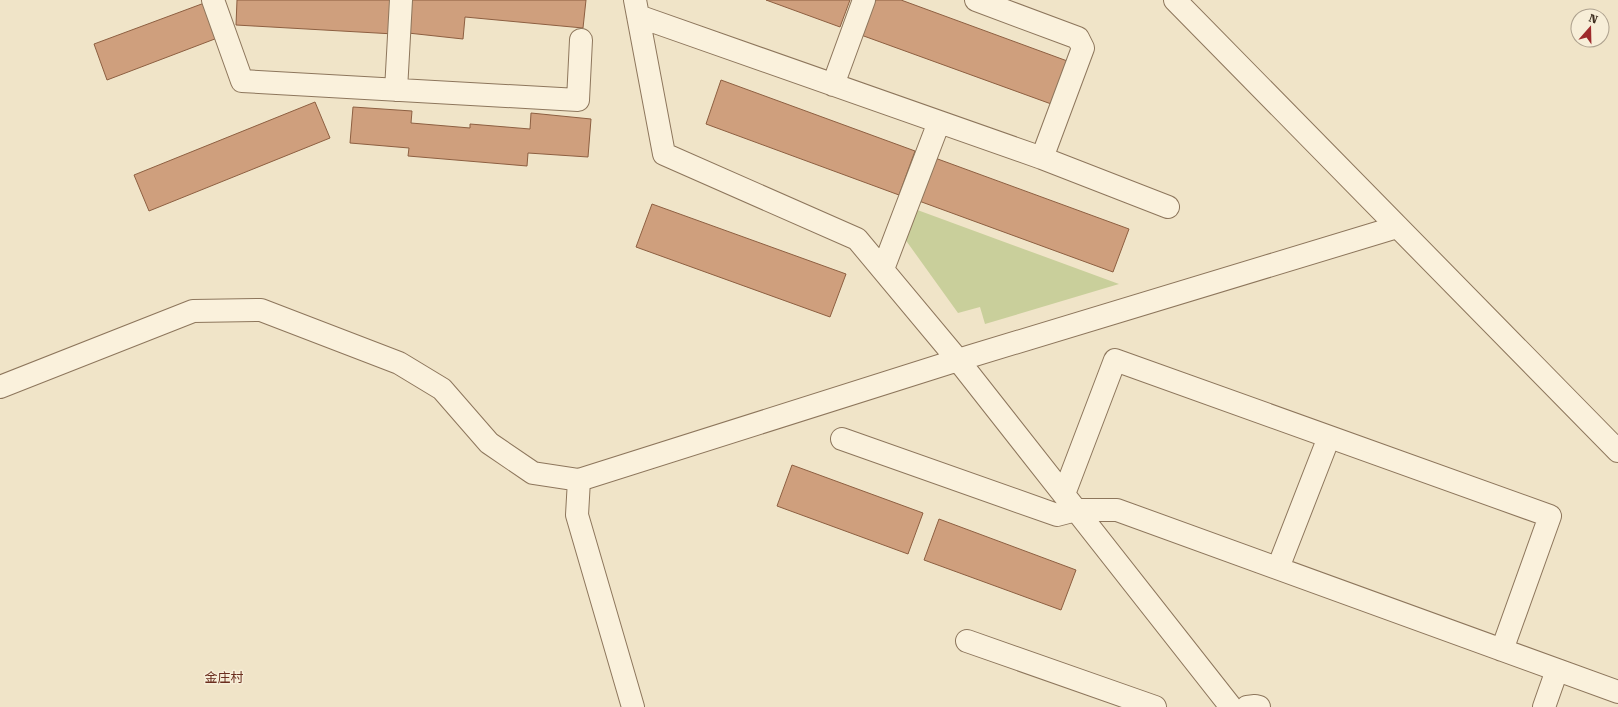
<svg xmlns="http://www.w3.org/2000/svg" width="1618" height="707" font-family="'Roboto Serif','Noto Sans SC',serif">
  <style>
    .green { fill: #c9cf9b }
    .building { fill: #cf9f7d; stroke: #8d5f41 }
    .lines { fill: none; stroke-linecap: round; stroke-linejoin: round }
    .minor-casing { stroke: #8d765c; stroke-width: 24 }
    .tertiary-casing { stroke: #8d765c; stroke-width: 24 }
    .minor { stroke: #faf1dc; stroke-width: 22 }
    .tertiary { stroke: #faf1dc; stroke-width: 22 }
    .labels { text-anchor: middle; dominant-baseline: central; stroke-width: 3; stroke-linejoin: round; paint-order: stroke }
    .quarter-label { font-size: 13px; fill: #6b2e1e; stroke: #f7eed8 }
  </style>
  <rect width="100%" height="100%" fill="#f0e4c8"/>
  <path class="green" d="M912 208 1119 284 985 324 980 307 958 313 902 235Z"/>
  <path class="building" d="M237 0H396L394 34 236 25Z
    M411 0H586L583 28 465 17 463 39 408 33Z
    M766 0H850L840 27Z
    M873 0H901L1070 62 1054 105 861 35Z
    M207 2 220 37 107 80 94 44Z
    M721 80 915 151 899 195 706 124Z
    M315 102 330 138 149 211 134 175Z
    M353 107 412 111 411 123 470 128V124L530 129 531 113 591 119 588 157 528 153 527 166 408 156 409 148 350 143Z
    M935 158 1129 229 1113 272 919 201Z
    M652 204 846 274 830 317 636 247Z
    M792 465 923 513 908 554 777 506Z
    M939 519 1076 570 1061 610 924 560Z"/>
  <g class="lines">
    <defs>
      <path id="minor" d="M213 0 242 81 578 100 581 40
        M635 0 664 154 857 239 958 360 1231 707
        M976 0 1078 38 1083 48 1042 158
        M638 16 1042 158 1168 207
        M833 85 864 0
        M396 90 401 0
        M883 269 939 122
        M0 387 193 311 261 310 399 363 442 389 489 443 533 473 579 480 958 360 1397 227
        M842 439 1057 515 1076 510H1117L1618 692
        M579 480 577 515 633 707
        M1064 494 1115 360 1550 516 1502 650
        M1278 568 1329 437
        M967 641 1155 707
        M1247 707 1255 706 1259 707
        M1544 707 1557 670"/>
      <path id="tertiary" d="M1175 0 1618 451"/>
    </defs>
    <use href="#minor" class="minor-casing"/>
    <use href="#tertiary" class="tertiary-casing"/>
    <use href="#minor" class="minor"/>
    <use href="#tertiary" class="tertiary"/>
  </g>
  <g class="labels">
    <g class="quarter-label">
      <text x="224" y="677">金庄村</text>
    </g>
  </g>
  <g transform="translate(1590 28) rotate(20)"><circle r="19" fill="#f7eed8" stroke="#ada18e"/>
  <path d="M0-3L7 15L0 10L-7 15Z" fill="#9e2a2b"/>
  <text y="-6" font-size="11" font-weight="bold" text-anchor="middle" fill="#3d2e20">N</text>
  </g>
</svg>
